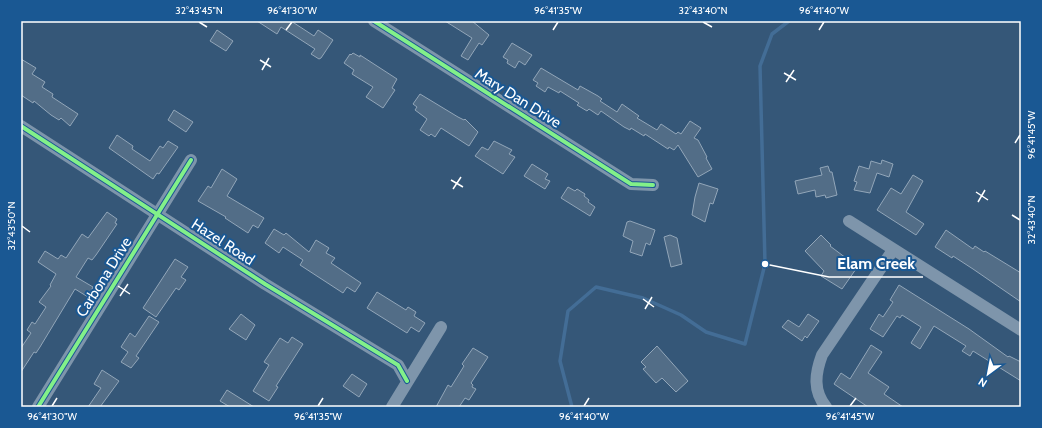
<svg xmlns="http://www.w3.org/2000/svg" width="1042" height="428" font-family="Cabin,sans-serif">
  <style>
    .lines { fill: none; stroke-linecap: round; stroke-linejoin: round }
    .stream { stroke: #436d96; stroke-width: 3.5 }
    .building { fill: #526d87; stroke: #92a6b9 }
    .minor { stroke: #7e95ab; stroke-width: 12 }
    .cycleway-casing { stroke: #1a5893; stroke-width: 6 }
    .cycleway { stroke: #82f089; stroke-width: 4 }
    .ticks { fill: none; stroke: #fff; stroke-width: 1.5 }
    .labels { text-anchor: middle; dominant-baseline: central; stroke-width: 4; stroke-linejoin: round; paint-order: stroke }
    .street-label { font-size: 15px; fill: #fff; stroke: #1a5893 }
    .leader { fill: none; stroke: #fff; stroke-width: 1.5 }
    .callout-dot { fill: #fff; stroke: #1a5893; stroke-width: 1.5 }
    .callout-label { font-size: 16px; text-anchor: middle; font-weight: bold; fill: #fff; stroke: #1a5893; stroke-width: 4; stroke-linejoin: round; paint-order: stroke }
    .neatline { fill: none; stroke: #fff; stroke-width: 1.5 }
    .ticks-label { font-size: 10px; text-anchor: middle; fill: #fff }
  </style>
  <rect width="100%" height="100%" fill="#355778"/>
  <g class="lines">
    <path class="stream" d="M572 407 560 361 568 311 596 287 643 298 681 315 706 332 745 344 765 264 760 66 772 34 789 21"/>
  </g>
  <path class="building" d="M257 21H291L314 36 318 30 333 40 321 58 319 59 311 54 315 49 281 27 277 34Z
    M445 21H472L489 35 482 45 479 43 468 60 461 56 472 38Z
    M217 30 233 41 226 51 210 41Z
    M512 43 532 55 525 65 519 61 515 68 507 63 508 60 503 57Z
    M353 53 360 57V55L397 79 392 88 395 90 383 108 366 97 373 87 352 74 354 70 344 63 350 54 351 55Z
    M21 59 36 68 32 74 45 82 42 87 53 94 52 97 78 114 70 126 61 118 59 120 51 115 34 101 33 103 21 95Z
    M541 68 578 90 580 86 598 96 602 99 600 101 617 112 622 104 639 116 637 118 657 130 661 124 676 134 678 132 681 134 690 121 701 128 694 138 698 140 707 157 706 158 712 169 698 177 678 145 674 150 669 147 668 149 645 134 644 136 631 128 630 130 624 127 601 111 598 115 589 109 587 111 577 105 579 103 560 91 559 93 548 87 545 92 536 86 538 83 533 80Z
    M420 94 458 117 464 120 465 119 478 132 469 146 441 128 435 137 431 134 429 136 420 130 427 119 415 110 417 107 413 104Z
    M174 110 193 122 186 132 168 120Z
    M117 135 133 146 132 149 150 161 160 146 163 148 168 141 178 147 159 174 157 173 153 179 109 148Z
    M494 141 512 150 509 154 515 157 503 174 475 156 482 147 488 150Z
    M882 160 893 164 889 177 877 173 870 193 854 190 857 182 854 181 859 166 869 169 871 161 881 164Z
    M532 164 548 174 545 179 550 181 545 189 524 176Z
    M828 166 830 172H832L837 195 826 198 825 195 816 197 815 190 798 194 795 181 822 175 820 168Z
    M222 169 237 179 227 196 264 218 258 228 253 225 248 233 225 218 226 217 198 201 208 186 211 188Z
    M913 175 923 181 906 212 924 224 916 235 877 210 891 188 901 194Z
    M699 183 718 189 713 204 710 203 705 222 692 215 695 197Z
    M568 187 575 191 577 189 585 194 584 196 589 200 588 202 595 207 590 216 561 198Z
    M107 212 117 219 115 223 117 224 96 255 92 260 88 258 76 277 93 287 88 297 75 289 40 347 36 353 34 352 21 372V348L31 333 27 330 32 322 35 324 46 307 39 302 51 286 50 285 56 274 38 262 45 251 58 259 61 255 66 258 82 234 88 238Z
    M630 221 655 230 650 245 646 243 642 256 630 252 633 241 623 236 627 222Z
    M274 229 284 235 286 233 309 252 316 240 329 248 326 253 335 258 331 263 361 283 355 292 347 287 343 293 300 265 303 260 283 247 279 253 265 243Z
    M946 230 973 249 975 246 984 252 985 251 1021 273V302L973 269 953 256 952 258 935 247Z
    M670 235 677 238 682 264 671 267 664 237Z
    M821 235 831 245 830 246 854 264 852 267 856 269 842 289 821 276 824 271 805 251Z
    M175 259 188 267 181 277 186 280 179 290 176 288 156 317 143 308Z
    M899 285 969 329 1008 357 1009 356 1021 362V381L973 351 970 356 962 351 966 346 934 326 920 349 911 343 921 327 902 315 900 318 897 316 883 337 870 329 879 314 883 317 893 302 890 300Z
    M377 292 406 310 408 307 416 312 414 316 425 323 419 332 411 327 407 333 367 308Z
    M241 314 255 325 246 340 229 329Z
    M808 314 819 321 807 338 805 336 802 341 782 327 788 320 799 327Z
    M149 316 159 322 136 356 139 358 131 368 121 362 128 352 121 347 130 333 135 337Z
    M292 337 303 344 276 386 278 387 269 401 253 391 269 365 264 362 280 338 288 343Z
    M871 345 882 352 868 373 889 387 884 394 903 407H868L834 384 841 373 850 379Z
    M657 346 688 381 676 392 662 378 656 383 643 369 646 367 641 362Z
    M473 348 488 357 471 383 473 385 472 387 476 389 469 400 465 398 459 407H436L448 385 451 387 464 366 462 364Z
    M102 370 119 381 100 407H88L101 388 94 384Z
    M352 374 367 384 359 397 343 386Z
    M227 390 254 407H230L220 401Z"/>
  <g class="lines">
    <path class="minor" d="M374 21 631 184 653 185
      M21 126 265 284 398 365 407 381
      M849 221 1021 330
      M38 407 191 160
      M392 407 441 327
      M826 407C813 391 815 374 822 355L893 250"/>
    <defs>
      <path id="cycleway" d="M374 21 631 184 653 185
        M21 126 265 284 398 365 407 381
        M38 407 191 160"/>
    </defs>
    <use href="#cycleway" class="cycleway-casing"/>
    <use href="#cycleway" class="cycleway"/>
  </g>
  <path class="ticks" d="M199 22 207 27M703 22 712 27M286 30 292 22M553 30 558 22M819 30 824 22M260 60 271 67M262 70 269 58M784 73 796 80M786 82 794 70M1015 143 1020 135M451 180 463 187M453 189 461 177M976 192 988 200M978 202 985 190M1012 215 1020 220M22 226 30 232M118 286 130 294M120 296 128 284M643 299 654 307M645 309 652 297M52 406 57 398M318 406 323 398M584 406 589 398M850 406 856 398"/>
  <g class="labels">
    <g class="street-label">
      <text transform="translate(518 98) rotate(32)">Mary Dan Drive</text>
      <text transform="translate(223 242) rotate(33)">Hazel Road</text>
      <text transform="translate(104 277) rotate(-58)">Carbona Drive</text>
    </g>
  </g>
  <path class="leader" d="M765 264L829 277H923"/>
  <circle class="callout-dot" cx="765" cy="264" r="4"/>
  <g class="callout-label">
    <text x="876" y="269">Elam Creek</text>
  </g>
  <rect width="1042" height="428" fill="none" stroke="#1a5893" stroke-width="44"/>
  <g transform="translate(988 374) rotate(212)" stroke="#1a5893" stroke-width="3" paint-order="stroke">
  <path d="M0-3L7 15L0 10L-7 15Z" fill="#ffffff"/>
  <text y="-6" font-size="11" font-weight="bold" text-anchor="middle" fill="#ffffff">N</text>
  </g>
  <rect x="22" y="22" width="998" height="384" class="neatline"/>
  <g class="ticks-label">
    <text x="199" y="14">32°43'45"N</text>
    <text x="292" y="14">96°41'30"W</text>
    <text x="558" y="14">96°41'35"W</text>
    <text x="703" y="14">32°43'40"N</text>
    <text x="824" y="14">96°41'40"W</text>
    <text transform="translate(1031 135) rotate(-90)" y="4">96°41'45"W</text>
    <text transform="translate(1031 220) rotate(-90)" y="4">32°43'40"N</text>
    <text transform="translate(11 226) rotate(-90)" y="4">32°43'50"N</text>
    <text x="52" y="420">96°41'30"W</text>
    <text x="318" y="420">96°41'35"W</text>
    <text x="584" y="420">96°41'40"W</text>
    <text x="850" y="420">96°41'45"W</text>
  </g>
</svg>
